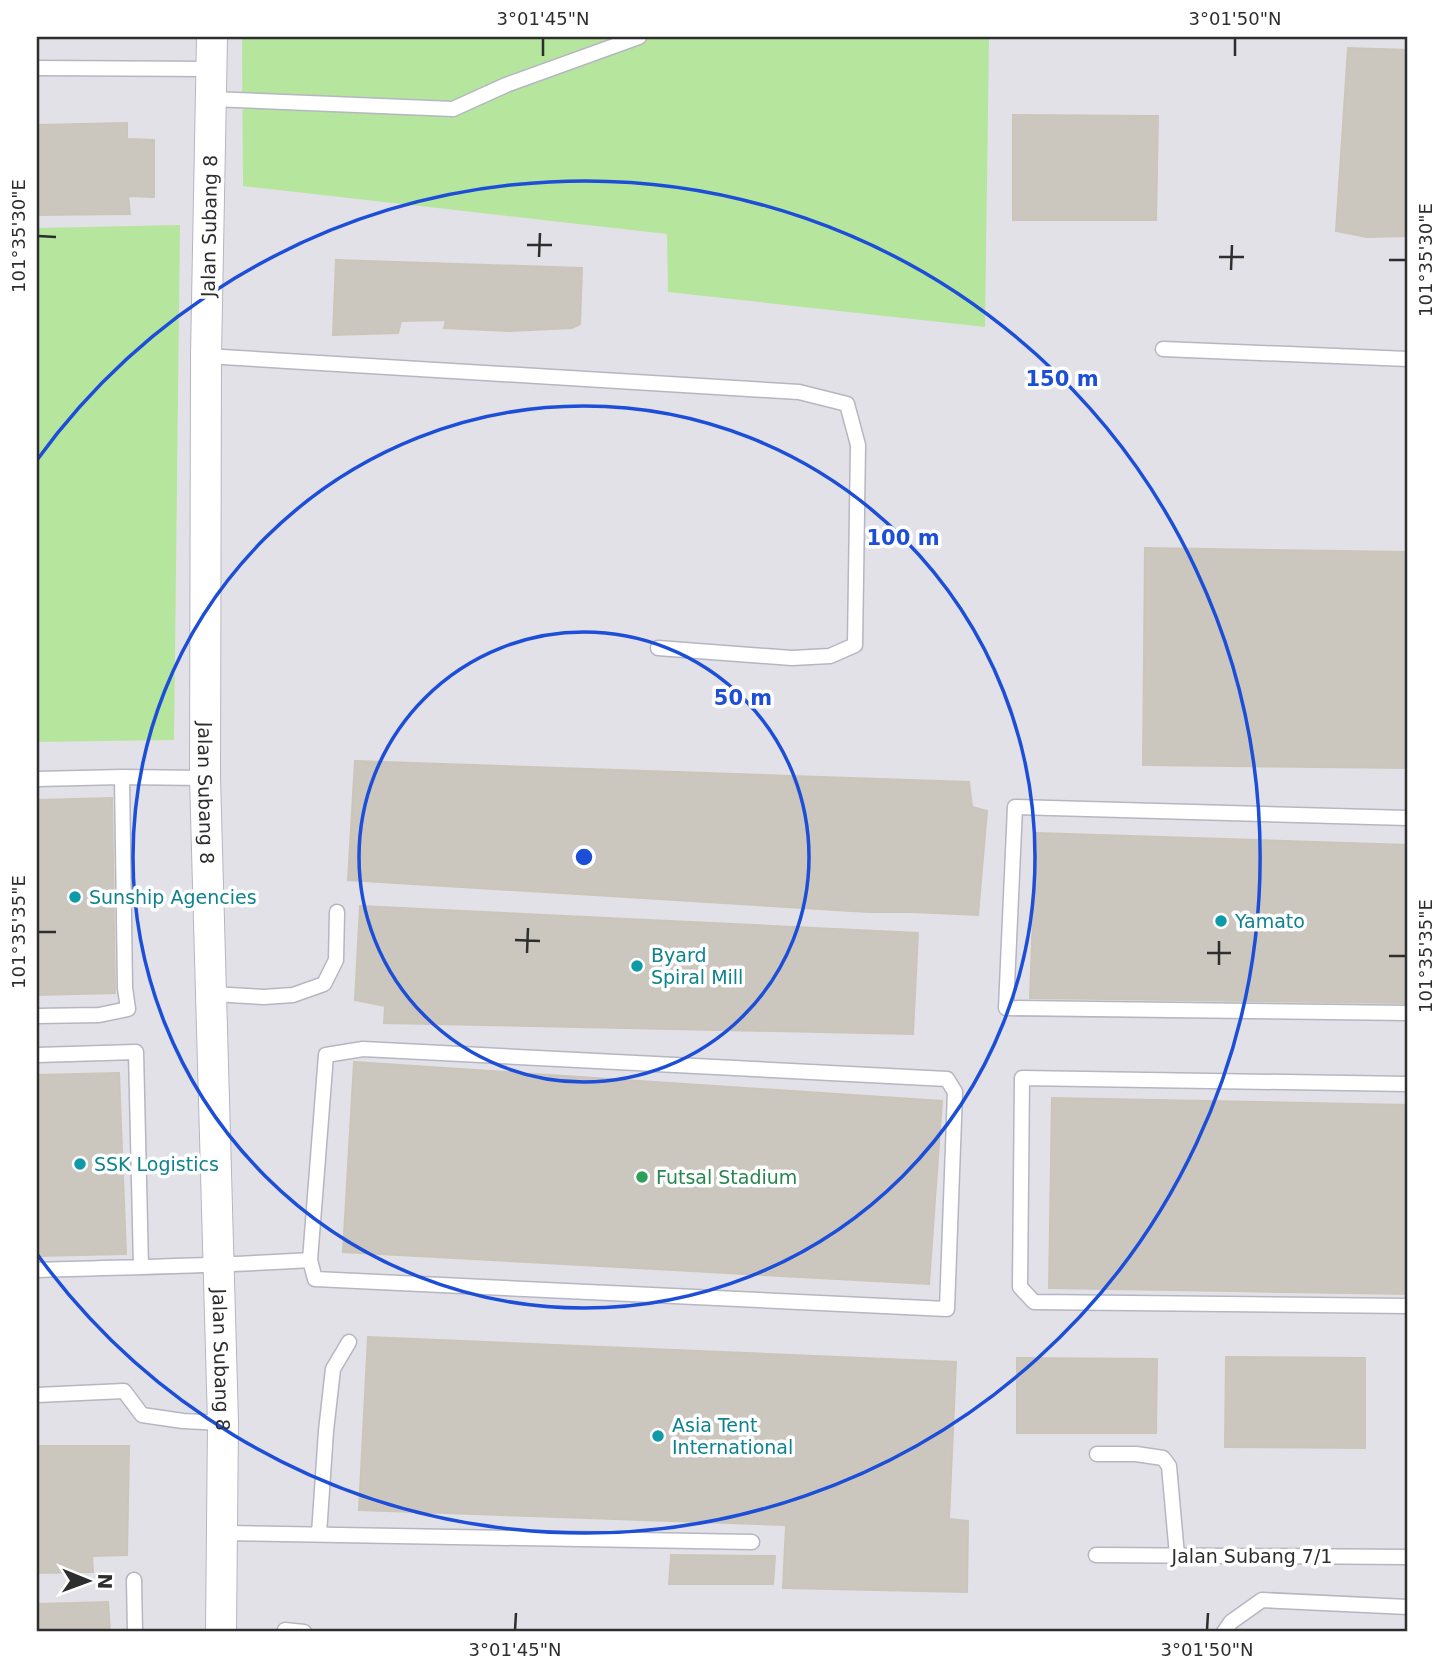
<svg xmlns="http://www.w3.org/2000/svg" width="1445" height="1669" font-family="'DejaVu Sans',sans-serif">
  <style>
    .industrial { fill: #e3e1e8 }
    .green { fill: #b6e59e }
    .building { fill: #cbc7bf; stroke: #cbc5ba; stroke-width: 2 }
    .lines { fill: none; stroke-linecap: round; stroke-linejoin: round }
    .service-casing { stroke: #b4b7c1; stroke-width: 17 }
    .minor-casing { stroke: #b4b7c1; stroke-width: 32 }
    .service { stroke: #fff; stroke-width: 14 }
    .minor { stroke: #fff; stroke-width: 30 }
    .ticks { fill: none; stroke: #2e2e2e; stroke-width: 2.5 }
    .ring { fill: none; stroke: #1d4ed8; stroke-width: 3.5 }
    .culture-dot { fill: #0f9aa8; stroke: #fff; stroke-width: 2.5 }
    .leisure-dot { fill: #2e9e5b; stroke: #fff; stroke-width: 2.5 }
    .labels { text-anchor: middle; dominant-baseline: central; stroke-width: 7; stroke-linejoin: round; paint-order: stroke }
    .street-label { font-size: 19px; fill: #2e2e2e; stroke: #fff }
    .culture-label { font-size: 19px; fill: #0d838f; stroke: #fff; text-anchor: start }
    .leisure-label { font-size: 19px; fill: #27864d; stroke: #fff; text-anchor: start }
    .centre { fill: #1d4ed8; stroke: #fff; stroke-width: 3.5 }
    .ring-label { font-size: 21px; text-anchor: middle; font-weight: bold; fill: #1d4ed8; stroke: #fff; stroke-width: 7; stroke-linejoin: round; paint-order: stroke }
    .neatline { fill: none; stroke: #2e2e2e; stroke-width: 2.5 }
    .ticks-label { font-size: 18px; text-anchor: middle; fill: #2e2e2e }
  </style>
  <rect width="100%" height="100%" fill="#efe9e1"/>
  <path class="industrial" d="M37 37H1408V1632H37Z"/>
  <path class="green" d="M242 37H989L985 327 668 292 667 234 243 186Z
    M180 225 174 740 37 742V228Z"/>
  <path class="building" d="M1348 48 1408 50V236L1367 237 1336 231Z
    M1013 115 1158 116 1156 220H1013Z
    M127 123V139L154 140V197L128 196 130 214 37 215V125Z
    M336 260 582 268 580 324 572 328 510 331 444 328 446 320 401 321 398 333 333 335Z
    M1145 548 1408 552V768L1143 765Z
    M355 761 969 782 972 807 987 811 978 915 912 912H868L348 880Z
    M112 798 115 993 37 995V800Z
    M1036 833 1408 845V1003L1030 998Z
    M360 906 918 933 913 1034 384 1023 385 1006 355 1000Z
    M354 1062 942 1101 929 1284 343 1252Z
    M119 1073 126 1254 37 1256V1075Z
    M1052 1098 1408 1105V1294L1049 1288Z
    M368 1337 956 1362 949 1519 968 1521 967 1592 783 1588 786 1525 359 1510Z
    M1226 1357 1365 1358V1448L1225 1447Z
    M1017 1358 1157 1359 1156 1433H1017Z
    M37 1446H129L127 1555 92 1556 93 1572 37 1573Z
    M671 1555 775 1556 773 1584H669Z
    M108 1602 110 1632H37V1604Z"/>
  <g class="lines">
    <defs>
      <path id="service" d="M37 68 212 69
        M211 99 453 109 506 85 639 37
        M1163 349 1408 359
        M206 356 799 392 847 404 858 445 855 645 830 656 792 658 658 648
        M37 779 122 777 205 778
        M1408 818 1015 807 1006 1008 1408 1013
        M212 994 264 997 293 995 324 984 336 960 337 912
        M37 1016 99 1015 128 1009 125 988 122 777
        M37 1055 136 1052 141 1267
        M1408 1084 1022 1078 1020 1287 1034 1302 1408 1306
        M37 1270C128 1267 219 1266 310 1260L315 1279 947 1309 955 1092 947 1079 363 1049 326 1055 310 1260
        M37 1395 124 1391 142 1415 183 1421 223 1423
        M1097 1454H1136L1163 1458 1169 1466 1177 1555
        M223 1533 752 1542
        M319 1534 326 1431 333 1369 349 1342
        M1096 1555 1408 1557
        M134 1580 135 1632
        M285 1630 304 1632
        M1224 1632 1231 1622 1262 1600 1408 1607"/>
      <g id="minor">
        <path id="s1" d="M212 37 206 356 205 778 223 1423 221 1632"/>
      </g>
    </defs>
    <use href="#service" class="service-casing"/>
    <use href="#minor" class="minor-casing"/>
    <use href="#service" class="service"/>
    <use href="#minor" class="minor"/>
  </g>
  <path class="ticks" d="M543 56V38M1235 56V38M38 236 56 237M527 245H552M539 257 540 233M1219 257H1244M1389 260H1406M1231 270 1232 245M38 932H56M515 940 540 941M527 953 528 928M1207 953H1231M1389 956H1406M1219 965V941M515 1630 516 1613M1207 1630 1208 1613"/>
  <g class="ring">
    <circle cx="584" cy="857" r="225"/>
    <circle cx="584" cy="857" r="451"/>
    <path d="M37 460A676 676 0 1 1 37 1254"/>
  </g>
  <g class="culture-dot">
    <circle cx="75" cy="897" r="7"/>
    <circle cx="1221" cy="921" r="7"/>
    <circle cx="637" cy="966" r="7"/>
    <circle cx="80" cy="1164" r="7"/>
    <circle cx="658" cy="1436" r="7"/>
  </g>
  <circle class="leisure-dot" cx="642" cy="1177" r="7"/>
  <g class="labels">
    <g class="street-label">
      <text transform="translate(209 226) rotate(-89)">Jalan Subang 8</text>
      <text stroke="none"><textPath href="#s1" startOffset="756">Jalan Subang 8</textPath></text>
      <text stroke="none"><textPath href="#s1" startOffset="1323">Jalan Subang 8</textPath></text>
      <text x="1252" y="1556">Jalan Subang 7/1</text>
    </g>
    <g class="culture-label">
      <text x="89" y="897">Sunship Agencies</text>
      <text x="1235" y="921">Yamato</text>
      <text x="651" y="955">Byard<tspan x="651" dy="22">Spiral Mill</tspan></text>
      <text x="94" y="1164">SSK Logistics</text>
      <text x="672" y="1425">Asia Tent<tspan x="672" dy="22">International</tspan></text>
    </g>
    <g class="leisure-label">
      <text x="656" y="1177">Futsal Stadium</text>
    </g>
  </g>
  <circle cx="584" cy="857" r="10" class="centre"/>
  <g class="ring-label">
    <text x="1062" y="386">150 m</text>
    <text x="903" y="545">100 m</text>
    <text x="743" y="705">50 m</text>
  </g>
  <rect width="1445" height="1669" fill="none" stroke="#ffffff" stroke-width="77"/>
  <g transform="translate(88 1581) rotate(91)" stroke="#ffffff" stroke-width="5" paint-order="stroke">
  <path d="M0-5L12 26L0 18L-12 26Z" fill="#2e2e2e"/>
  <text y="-10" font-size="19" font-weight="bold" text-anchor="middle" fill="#2e2e2e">N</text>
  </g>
  <rect x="38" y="38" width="1368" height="1592" class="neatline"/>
  <g class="ticks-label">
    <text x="543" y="25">3°01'45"N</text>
    <text x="1235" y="25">3°01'50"N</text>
    <text transform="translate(19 236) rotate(-90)" y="6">101°35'30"E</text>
    <text transform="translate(1426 260) rotate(-90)" y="6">101°35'30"E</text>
    <text transform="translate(19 932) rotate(-90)" y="6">101°35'35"E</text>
    <text transform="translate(1426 956) rotate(-90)" y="6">101°35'35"E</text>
    <text x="515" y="1656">3°01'45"N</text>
    <text x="1207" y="1656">3°01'50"N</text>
  </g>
</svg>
